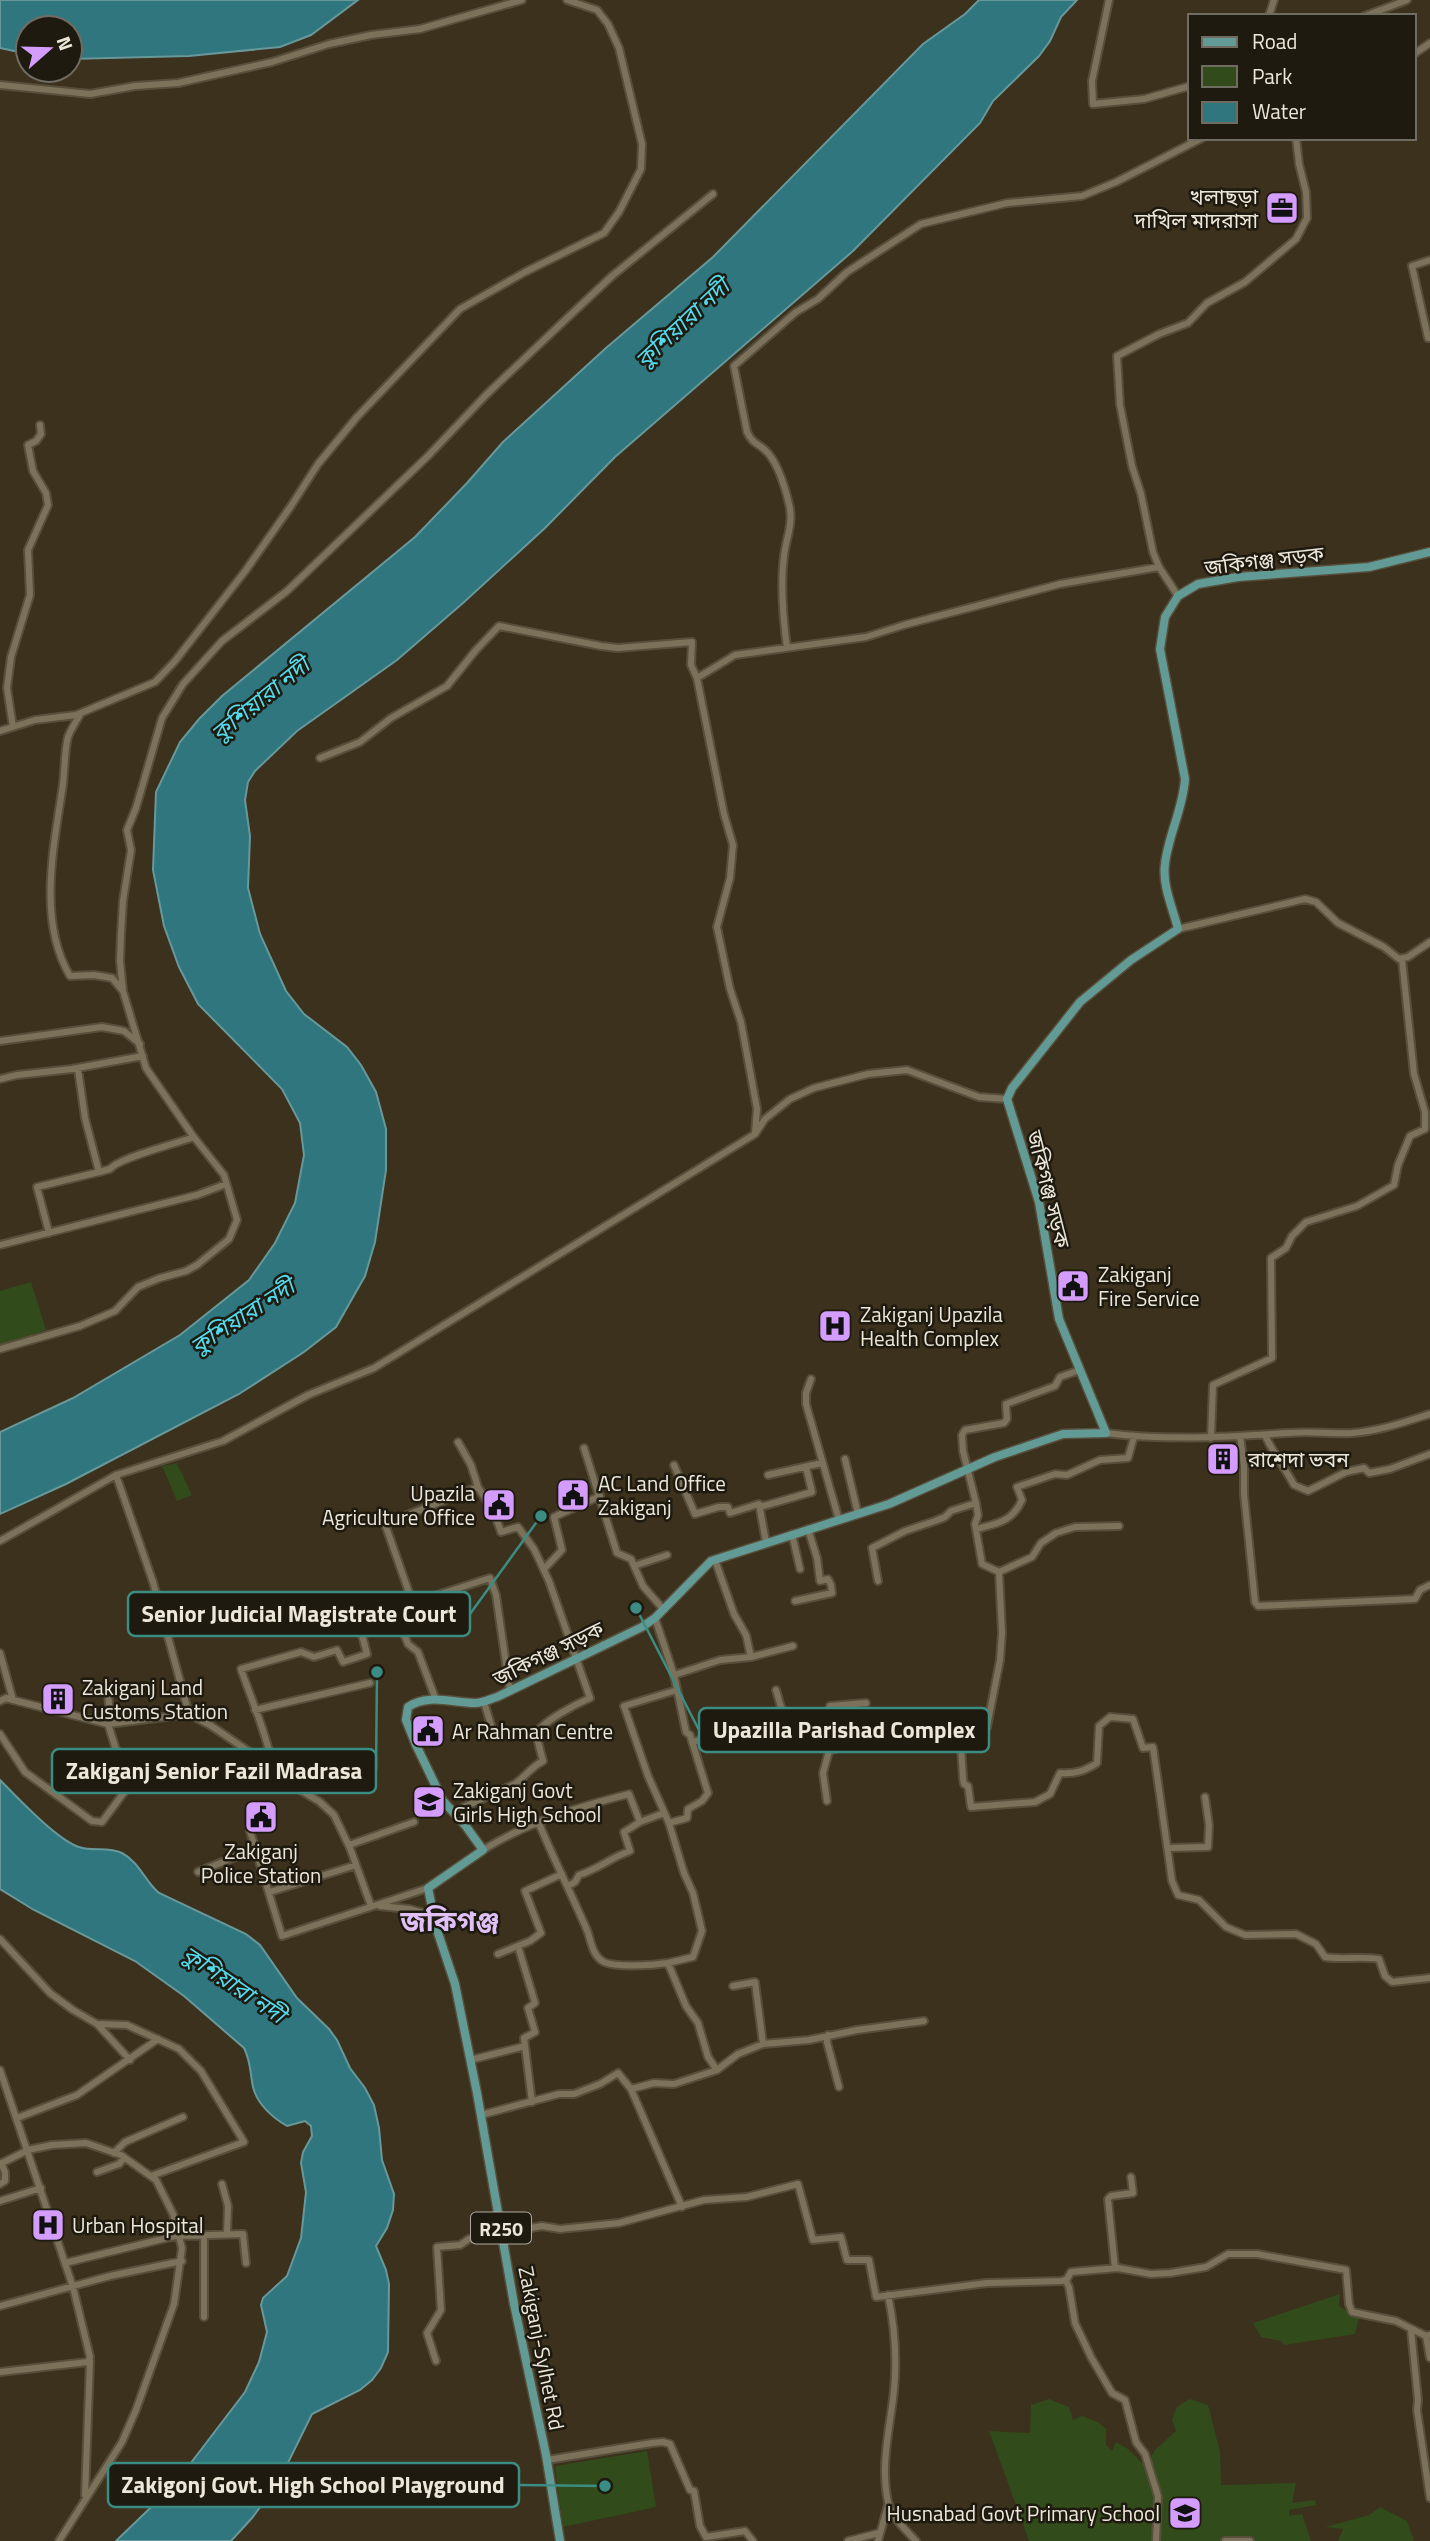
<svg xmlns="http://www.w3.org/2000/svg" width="1430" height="2541" font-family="'Titillium Web','Noto Sans Bengali',sans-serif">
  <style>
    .green { fill: #314b1a }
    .water { fill: #2f767f; stroke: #68989a; stroke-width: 2 }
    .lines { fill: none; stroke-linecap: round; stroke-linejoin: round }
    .minor-casing { stroke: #574f3c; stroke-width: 10 }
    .major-casing { stroke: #574f3c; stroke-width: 11 }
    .minor { stroke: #7c725b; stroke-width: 6 }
    .major { stroke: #629b95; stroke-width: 8 }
    .labels { text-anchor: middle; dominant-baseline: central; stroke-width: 5; stroke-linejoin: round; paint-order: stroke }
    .shield { fill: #1e1a10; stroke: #afaa9d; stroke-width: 2 }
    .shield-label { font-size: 19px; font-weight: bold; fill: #ede7da }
    .poi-label { font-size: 21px; fill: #ede7da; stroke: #1e1a10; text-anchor: start }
    .street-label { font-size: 21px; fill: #ede7da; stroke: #1e1a10 }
    .water-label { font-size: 23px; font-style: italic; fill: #52dbed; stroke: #1e1a10 }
    .district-label { font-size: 28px; font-weight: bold; fill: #dfc1f7; stroke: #1e1a10 }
    .leader { fill: none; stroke: #3b8d84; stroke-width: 2.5 }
    .callout-dot { fill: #3b8d84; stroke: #1e1a10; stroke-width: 2.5 }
    .callout { fill: #1e1a10; stroke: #3b8d84; stroke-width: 2.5 }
    .callout-label { font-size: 23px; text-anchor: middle; font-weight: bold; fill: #ede7da }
  </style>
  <rect width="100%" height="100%" fill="#3b311c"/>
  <path class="green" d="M31 1282 46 1330 0 1345V1291Z
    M177 1463 192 1495 177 1501 162 1466Z
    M1340 2294 1339 2306 1359 2318 1355 2334 1284 2345 1281 2341 1261 2337 1253 2323Z
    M1049 2399 1069 2407 1073 2420 1082 2416 1098 2422 1106 2429V2445L1112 2451 1116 2442 1128 2449 1142 2463H1147L1155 2450 1176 2431 1172 2419 1177 2407 1189 2399 1208 2405 1220 2452 1221 2485 1296 2483 1292 2503 1315 2500 1316 2505 1289 2510V2516L1302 2514 1311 2541H1029L989 2431 1030 2433 1031 2405Z
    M647 2451 656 2507 563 2527 555 2466Z
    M1380 2507 1407 2521 1414 2541H1338L1343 2529 1325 2527 1369 2515Z"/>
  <path class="water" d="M0 0H358L311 35 280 47 189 56 70 59V28H28V54L0 48Z
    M979 0H1077L1061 17 1050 41 1039 56 993 101 980 123 853 251 615 457 545 528 463 603 397 660 297 731 255 771 248 782 245 800 250 836 248 888 260 934 286 991 304 1014 347 1047 361 1065 376 1092 386 1129V1170L375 1242 365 1276 336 1327 304 1352 239 1394 66 1484 0 1514V1432L73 1398 180 1335 249 1280 275 1243 295 1203 304 1155 300 1123 282 1089 198 1004 179 967 164 926 153 870 156 792 180 742 199 719 222 696 415 537 467 483 503 442 606 348 713 257 923 44 965 14Z
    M0 1780C18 1798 56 1839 79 1847 93 1852 108 1846 122 1853 139 1862 145 1881 159 1893L246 1934 260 1945 297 1998 329 2029 337 2040 350 2068 365 2088 374 2105 379 2128 382 2160 394 2194 393 2210 387 2228 376 2246 386 2270 389 2284 388 2352 381 2368 372 2380 360 2390 312 2414 278 2483 252 2518 231 2541H116L174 2485 245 2392 259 2362 267 2332 261 2305 263 2298 287 2276 301 2238 306 2192 301 2163 303 2152 312 2136 311 2126 305 2121 287 2126C273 2118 257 2104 253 2087 250 2073 251 2062 244 2048L184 1996 135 1961 34 1910 0 1889Z"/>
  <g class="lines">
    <defs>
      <path id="minor" d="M1109 0 1092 81 1093 104 1144 99 1190 86
        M1269 16 1274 0
        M1365 16 1407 0
        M1414 54 1430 43
        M0 85 90 94 135 86 178 83 272 62 329 44 371 35 420 29 522 0
        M1430 260 1412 266 1428 338H1430
        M1159 567 1153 552 1141 494 1132 466 1120 405 1117 356 1159 334 1188 323 1207 303 1245 282 1296 239 1307 218 1306 192 1299 164 1296 138
        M787 648C783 618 780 587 784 556 786 538 794 523 789 504 785 487 778 462 765 450 756 442 753 444 747 432L734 366 796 312 818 299 847 272 921 224 1007 203 1082 196 1116 182 1202 138
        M13 727 7 688 11 657 30 595 28 550 48 505 46 493 33 471 28 445 36 441 41 434 40 425
        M0 731 35 720 76 715 155 682 175 661 246 570 291 506 318 464 357 417 460 309 525 272 604 233 619 212 641 169 642 144 619 48 608 24 597 10 567 0
        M320 758 360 742 391 718 447 686 476 650 499 626 601 646 618 648 692 642 691 665 697 678
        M1178 929 1305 899 1316 902 1338 923 1384 947 1399 959 1408 957 1430 942
        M123 991 120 961 121 934 123 901 131 850 127 830 136 808 162 718 183 684 222 641 287 591 428 456 486 395 564 321 612 276 713 194
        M0 1041 102 1027 124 1031 140 1044
        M0 1079 17 1075 72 1069 143 1056
        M755 1133 757 1109 741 1022 730 989 717 927 730 878 733 845 724 814 697 678 735 655 866 637 904 625 1060 584 1159 567 1178 596
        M99 1172 110 1169C118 1158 178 1143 194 1137
        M49 1233 37 1187 99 1172 85 1118 78 1069
        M0 1245 197 1195 226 1184
        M0 1349 80 1326 115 1311 138 1287 160 1278 186 1271 197 1265 229 1239 237 1220 224 1175 193 1136 146 1068 123 991 112 978 94 975 70 976C38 922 53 850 62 791 65 775 64 751 68 737 71 729 77 720 81 713
        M1080 1370 1060 1377 1055 1386 1006 1404 1007 1419 1004 1423 965 1430 962 1435 963 1451 976 1503 978 1515 975 1524 982 1564 999 1572 1032 1557 1041 1543 1056 1533 1075 1527 1119 1526
        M811 1379 806 1393V1404L839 1520
        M1106 1433C1167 1441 1227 1437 1288 1433 1309 1431 1331 1434 1352 1433 1379 1431 1405 1422 1430 1414
        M1265 1435C1273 1453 1285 1468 1294 1485L1308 1491 1346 1472 1364 1468 1369 1473 1390 1469 1430 1454
        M1240 1436 1244 1466V1494L1255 1602 1258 1606 1415 1599 1420 1590 1430 1585
        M1211 1438 1213 1385 1272 1358 1271 1258 1286 1248 1292 1236 1306 1222 1357 1206 1394 1185 1398 1165 1410 1136 1425 1129V1112L1414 1074 1402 959
        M584 1448 617 1553 631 1559 643 1586 663 1609
        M845 1459 858 1514
        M674 1465 695 1514 719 1507H728L730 1513 759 1504 766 1542
        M768 1475 822 1463
        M760 1507 812 1492 806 1467
        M977 1529C998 1523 1012 1522 1022 1500L1017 1487 1055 1474 1067 1475 1100 1460 1128 1458 1134 1437
        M792 1534 800 1569
        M0 1541 116 1475
        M715 1560 734 1614 746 1635 751 1657
        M634 1566 667 1555
        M544 1569 562 1550 554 1517 600 1496
        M878 1581 872 1548 905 1531 935 1521 945 1517 951 1511 976 1503
        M412 1601 385 1524 478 1487 471 1465 458 1442
        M795 1601 832 1593 831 1585 828 1579 820 1581 817 1558 808 1529
        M394 1609 408 1644 418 1652 436 1700
        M655 1618 674 1675 686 1732 690 1735 708 1793 702 1801 688 1809 687 1818 669 1823
        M0 1653 13 1700 108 1724 189 1714
        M674 1675 720 1660 751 1657 793 1646
        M677 1690 624 1706 648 1776 669 1823 684 1873 693 1893 702 1931 693 1957 668 1963 686 2006 698 2023 708 2057 717 2070
        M776 1690 788 1731
        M89 1691 104 1687 108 1694 111 1724
        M0 1701 6 1698 13 1700
        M484 1702 494 1735
        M255 1710 370 1683
        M832 1720 830 1706 866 1703
        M960 1731 987 1727 1000 1660 1002 1633 999 1572
        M0 1734 25 1772 92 1821 102 1822 128 1787 108 1724
        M692 1742C708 1737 717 1740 732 1743 745 1745 771 1741 784 1739L788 1731 797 1725 821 1721 886 1718 899 1715H908L925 1727 960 1731 963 1778 964 1784 968 1786 971 1807 1035 1802 1050 1794 1060 1773C1075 1774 1085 1771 1097 1763L1099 1726 1110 1717 1133 1719 1143 1748 1153 1747 1172 1881 1178 1895 1199 1900 1226 1927 1245 1935 1296 1934 1316 1944 1325 1957C1343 1960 1360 1956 1379 1959L1385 1976 1392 1982 1430 1978
        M274 1774C268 1737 253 1704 241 1669L301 1652 314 1657 337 1650 343 1662 367 1654 361 1631 391 1610 490 1578 496 1595 510 1691
        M827 1801 823 1773 829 1751 869 1738 866 1718
        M453 1812 515 1784C526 1776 531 1767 543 1761L536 1734C543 1721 576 1704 590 1698L549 1581 534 1549 518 1527 501 1532 495 1515 478 1487
        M538 1821C553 1858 571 1893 587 1930 591 1940 592 1956 604 1962 618 1968 654 1965 668 1963
        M250 1831 282 1936 428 1888
        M349 1845 414 1822
        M1168 1848 1208 1847 1209 1825 1205 1797
        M483 1850C528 1822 578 1807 629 1794L640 1822
        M198 1872 255 1849
        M568 1886 575 1882 579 1875C598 1869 612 1857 630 1851L624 1832 640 1822 664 1813
        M270 1892 356 1865
        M371 1906 350 1848 334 1815 320 1802 274 1774 257 1757 210 1725 189 1714 153 1582 116 1475 223 1441 308 1395 374 1368 755 1134 765 1119 790 1099 814 1088 868 1074 907 1070 979 1097 1007 1099
        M380 1906 409 1909 435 1916
        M0 1939 50 1993 73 2010 97 2024 127 2025 179 2049 201 2071 244 2142 151 2176
        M518 1946 535 2003 528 2008 535 2032 524 2038 532 2102
        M498 1954 530 1941 541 1933 525 1891 562 1874
        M733 1986 755 1982 763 2044
        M98 2025 130 2060
        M828 2035 827 2042 839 2087
        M470 2060 525 2046
        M0 2070 73 2287 90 2357 88 2362 0 2372
        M631 2089 654 2083 674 2084 717 2070 738 2054 763 2044 809 2040 857 2030 924 2021
        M481 2115 559 2094H574L600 2084 618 2073 631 2089 682 2207
        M17 2118 77 2095 158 2039
        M114 2153 125 2142 183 2117
        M0 2164 28 2150 52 2145 86 2143 121 2155 156 2180 173 2214 182 2248 174 2304 136 2410 122 2442 59 2541
        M97 2172 119 2164 124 2158
        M0 2184 5 2181V2172L1 2163
        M222 2184 228 2206 227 2234
        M0 2201 41 2188
        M179 2236 243 2234 246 2263
        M204 2236V2317
        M65 2263 179 2235
        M1115 2268 1108 2199 1111 2196 1133 2193 1131 2177
        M1066 2281 1069 2287 1075 2323 1091 2357 1112 2393 1125 2400 1136 2442 1145 2454 1158 2496 1156 2541
        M888 2295C895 2327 897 2358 894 2391 890 2427 880 2465 888 2502 891 2517 906 2530 916 2541
        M0 2306 110 2276 182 2261
        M1411 2330 1418 2400 1417 2410 1430 2498
        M1426 2336 1430 2358
        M436 2361 427 2333 441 2310 437 2247 460 2245 469 2239 542 2226 560 2229 619 2223 704 2200 747 2197 798 2184 813 2240 841 2237 847 2260H869L876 2297 987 2283 1062 2281 1067 2279 1071 2272 1118 2268 1151 2274 1170 2273 1206 2267 1228 2254H1257L1346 2270 1349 2304 1352 2312 1396 2321 1426 2336 1430 2335
        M547 2460 652 2443 663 2442 670 2444 690 2490 694 2491 700 2526 706 2537 745 2531 753 2541
        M85 2495 90 2361
        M848 2541 879 2533
        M878 2541 888 2505
        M1225 2541H1250"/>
      <path id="major" d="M560 2541 546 2455 514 2304 477 2093 455 1984 436 1927 428 1888 483 1850 465 1825 443 1801 416 1745 406 1720 408 1707C428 1693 453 1703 475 1703 483 1703 490 1699 497 1697L642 1627 655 1618 711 1561 889 1504 995 1457 1063 1434 1106 1433 1059 1319 1039 1202 1007 1099 1012 1088 1080 1002 1131 960 1178 929C1173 908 1162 886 1165 864 1168 836 1183 809 1185 779L1160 649 1165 617 1178 596 1198 584 1238 577 1369 567 1430 552"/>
    </defs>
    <use href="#minor" class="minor-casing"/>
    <use href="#major" class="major-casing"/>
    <use href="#minor" class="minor"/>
    <use href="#major" class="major"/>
  </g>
  <defs>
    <symbol id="office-square" viewBox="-11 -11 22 22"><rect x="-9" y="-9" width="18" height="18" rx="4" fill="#d49cfc" stroke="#1e1a10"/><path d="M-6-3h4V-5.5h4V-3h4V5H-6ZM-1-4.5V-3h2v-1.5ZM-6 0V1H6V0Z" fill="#111"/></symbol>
    <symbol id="civic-square" viewBox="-11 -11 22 22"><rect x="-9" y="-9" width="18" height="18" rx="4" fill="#d49cfc" stroke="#1e1a10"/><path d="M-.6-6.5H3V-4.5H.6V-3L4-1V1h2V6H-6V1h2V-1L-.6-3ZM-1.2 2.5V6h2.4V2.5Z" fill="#111"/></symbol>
    <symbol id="hospital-square" viewBox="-11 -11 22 22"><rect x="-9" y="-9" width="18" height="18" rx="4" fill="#d49cfc" stroke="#1e1a10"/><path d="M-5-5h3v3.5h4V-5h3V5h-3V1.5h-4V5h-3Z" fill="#111"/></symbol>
    <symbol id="building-square" viewBox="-11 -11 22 22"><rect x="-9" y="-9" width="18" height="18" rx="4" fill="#d49cfc" stroke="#1e1a10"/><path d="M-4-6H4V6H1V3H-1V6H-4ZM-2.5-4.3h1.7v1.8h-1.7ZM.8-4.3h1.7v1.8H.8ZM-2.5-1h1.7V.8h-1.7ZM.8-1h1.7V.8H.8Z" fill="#111"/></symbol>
    <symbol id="school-square" viewBox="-11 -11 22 22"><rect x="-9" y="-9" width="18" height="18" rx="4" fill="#d49cfc" stroke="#1e1a10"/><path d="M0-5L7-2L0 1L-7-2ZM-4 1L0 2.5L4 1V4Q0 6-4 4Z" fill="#111"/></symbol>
  </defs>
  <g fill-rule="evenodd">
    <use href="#office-square" x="1263" y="189" width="38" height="38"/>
    <use href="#civic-square" x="1054" y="1267" width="38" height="38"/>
    <use href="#hospital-square" x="816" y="1307" width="38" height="38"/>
    <use href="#building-square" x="1204" y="1440" width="38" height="38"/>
    <use href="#civic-square" x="554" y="1476" width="38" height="38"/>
    <use href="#civic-square" x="480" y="1486" width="38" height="38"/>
    <use href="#building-square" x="39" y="1680" width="38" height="38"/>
    <use href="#civic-square" x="409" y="1712" width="38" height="38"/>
    <use href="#school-square" x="410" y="1783" width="38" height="38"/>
    <use href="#civic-square" x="242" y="1798" width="38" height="38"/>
    <use href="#hospital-square" x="29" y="2206" width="38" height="38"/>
    <use href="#school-square" x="1166" y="2494" width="38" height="38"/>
  </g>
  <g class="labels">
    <rect class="shield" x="471" y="2212.5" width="60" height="31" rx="5"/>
    <g class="shield-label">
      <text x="501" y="2228">R250</text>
    </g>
    <g class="poi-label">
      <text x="1258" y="196" text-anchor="end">খলাছড়া<tspan x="1258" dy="24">দাখিল মাদরাসা</tspan></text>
      <text x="1098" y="1274">Zakiganj<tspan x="1098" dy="24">Fire Service</tspan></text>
      <text x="860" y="1314">Zakiganj Upazila<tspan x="860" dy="24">Health Complex</tspan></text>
      <text x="1248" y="1459">রাশেদা ভবন</text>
      <text x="598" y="1483">AC Land Office<tspan x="598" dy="24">Zakiganj</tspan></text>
      <text x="475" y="1493" text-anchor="end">Upazila<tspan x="475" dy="24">Agriculture Office</tspan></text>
      <text x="82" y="1687">Zakiganj Land<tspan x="82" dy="24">Customs Station</tspan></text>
      <text x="452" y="1731">Ar Rahman Centre</text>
      <text x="453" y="1790">Zakiganj Govt<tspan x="453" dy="24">Girls High School</tspan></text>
      <text x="261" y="1851" text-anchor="middle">Zakiganj<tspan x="261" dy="24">Police Station</tspan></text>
      <text x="72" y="2225">Urban Hospital</text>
      <text x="1160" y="2513" text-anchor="end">Husnabad Govt Primary School</text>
    </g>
    <g class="street-label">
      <text transform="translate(1264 560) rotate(-7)">জকিগঞ্জ সড়ক</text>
      <text transform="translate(1049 1189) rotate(76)">জকিগঞ্জ সড়ক</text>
      <text transform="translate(548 1653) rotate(-26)">জকিগঞ্জ সড়ক</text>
      <text transform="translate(542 2348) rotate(79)">Zakiganj-Sylhet Rd</text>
    </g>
    <g class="water-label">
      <text transform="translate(682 323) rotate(-43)">কুশিয়ারা নদী</text>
      <text transform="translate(260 699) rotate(-39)">কুশিয়ারা নদী</text>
      <text transform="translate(242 1316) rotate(-33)">কুশিয়ারা নদী</text>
      <text transform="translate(234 1984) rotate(34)">কুশিয়ারা নদী</text>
    </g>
    <g class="district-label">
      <text x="450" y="1920">জকিগঞ্জ</text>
    </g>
  </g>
  <path class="leader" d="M541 1516L470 1614M636 1608L699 1730M377 1672L376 1771M605 2486L519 2485"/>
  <g class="callout-dot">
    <circle cx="541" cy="1516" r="7"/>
    <circle cx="636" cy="1608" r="7"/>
    <circle cx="377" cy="1672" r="7"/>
    <circle cx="605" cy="2486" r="7"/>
  </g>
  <g class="callout">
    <rect x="128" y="1592" width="342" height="44" rx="7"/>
    <rect x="699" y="1708" width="290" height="44" rx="7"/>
    <rect x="52" y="1749" width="324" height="44" rx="7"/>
    <rect x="108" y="2463" width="411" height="44" rx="7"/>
  </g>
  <g class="callout-label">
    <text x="299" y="1622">Senior Judicial Magistrate Court</text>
    <text x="844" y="1738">Upazilla Parishad Complex</text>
    <text x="214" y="1779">Zakiganj Senior Fazil Madrasa</text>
    <text x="313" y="2493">Zakigonj Govt. High School Playground</text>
  </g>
  <rect x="1188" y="14" width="228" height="126" fill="#1e1a10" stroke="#716c61" stroke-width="2"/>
  <rect x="1202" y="37" width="35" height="10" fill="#629b95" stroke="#716c61" stroke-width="2"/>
  <text x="1252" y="49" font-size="21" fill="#ede7da">Road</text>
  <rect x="1202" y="66" width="35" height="21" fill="#314b1a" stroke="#716c61" stroke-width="2"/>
  <text x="1252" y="84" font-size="21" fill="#ede7da">Park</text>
  <rect x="1202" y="102" width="35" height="21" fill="#2f767f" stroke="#716c61" stroke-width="2"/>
  <text x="1252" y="119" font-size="21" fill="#ede7da">Water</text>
  <g transform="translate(49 49) rotate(70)"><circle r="33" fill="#1e1a10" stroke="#716c61" stroke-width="2"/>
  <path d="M0-5L12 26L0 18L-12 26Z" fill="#d49cfc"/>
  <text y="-10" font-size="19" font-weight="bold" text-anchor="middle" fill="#ede7da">N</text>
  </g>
</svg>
